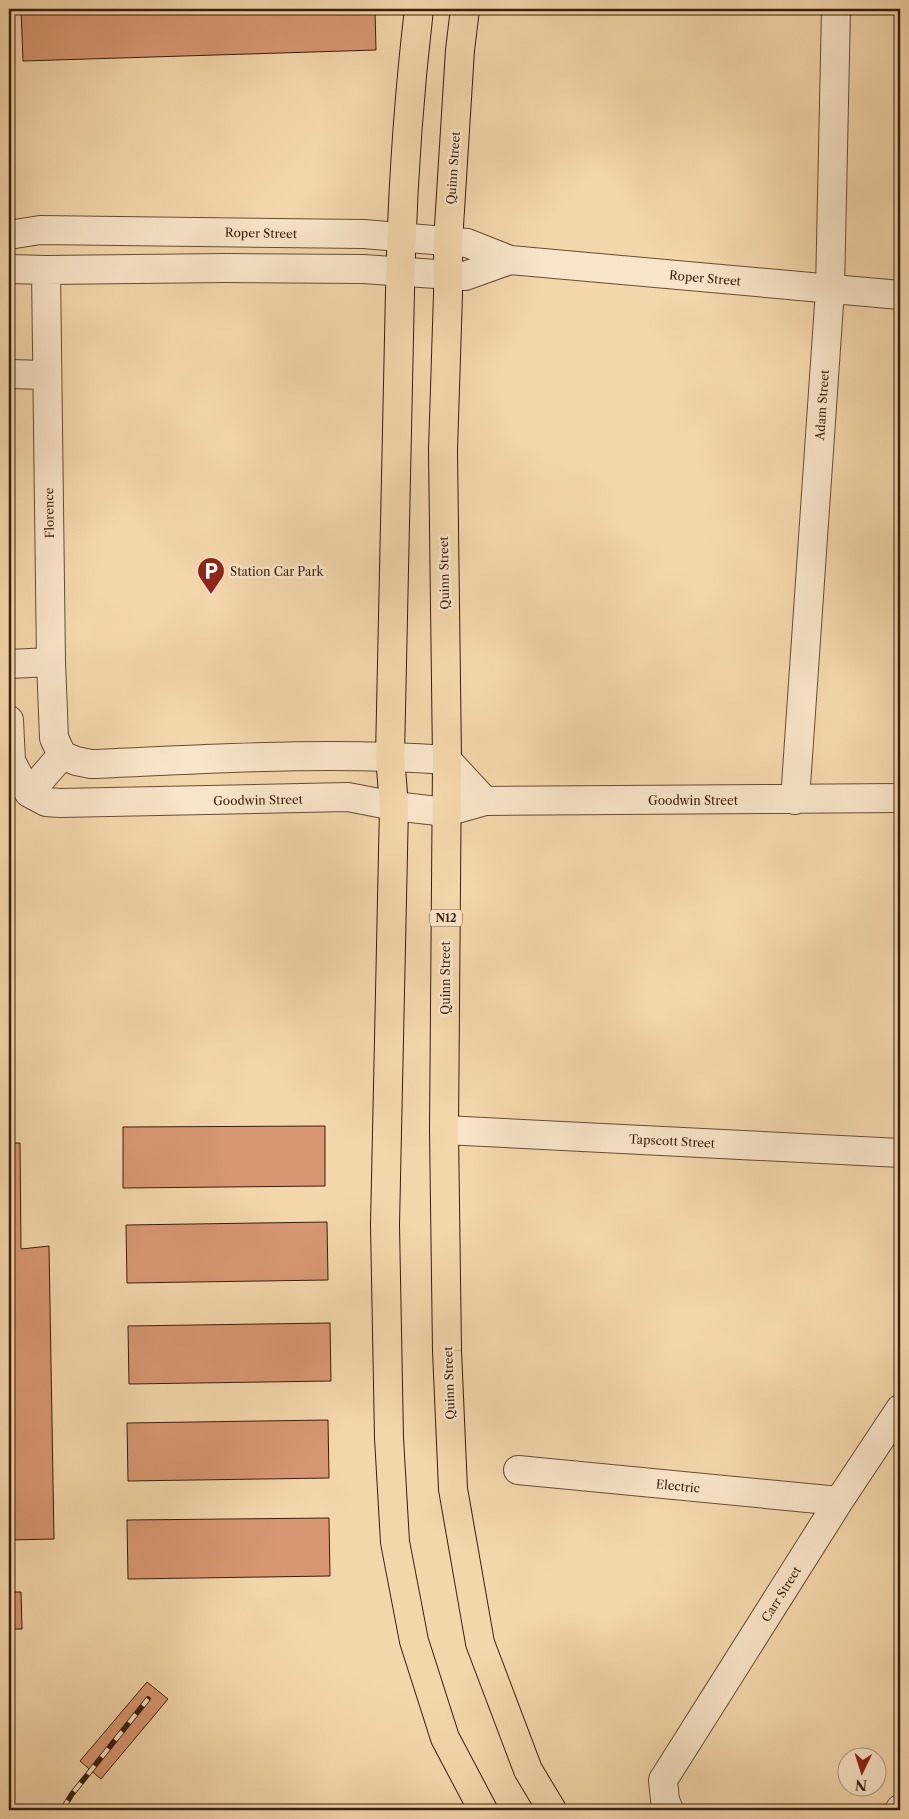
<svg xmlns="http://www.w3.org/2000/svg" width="909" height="1819" font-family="'Libre Caslon Text',serif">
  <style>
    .building { fill: #d89772; stroke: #381e0c }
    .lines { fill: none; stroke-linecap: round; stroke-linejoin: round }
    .minor-casing { stroke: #674c34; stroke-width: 30 }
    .highway-casing { stroke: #381e0c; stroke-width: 30 }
    .minor { stroke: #f8e4c8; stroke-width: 28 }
    .highway { stroke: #f4d6ab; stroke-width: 28 }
    .rail-casing { stroke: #381e0c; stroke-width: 5.5 }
    .rail { stroke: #f8e4c8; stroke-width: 4; stroke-dasharray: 11; stroke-linecap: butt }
    .labels { text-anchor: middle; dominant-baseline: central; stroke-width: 5; stroke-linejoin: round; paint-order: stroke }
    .shield { fill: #f8e4c8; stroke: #725944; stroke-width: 1 }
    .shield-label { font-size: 11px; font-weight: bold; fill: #381e0c }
    .street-label { font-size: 12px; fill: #381e0c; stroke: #f8e4c8 }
    .poi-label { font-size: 12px; fill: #381e0c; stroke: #f8e4c8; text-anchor: start }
  </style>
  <rect width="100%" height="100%" fill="#f4d6ab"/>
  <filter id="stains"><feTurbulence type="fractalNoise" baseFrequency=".004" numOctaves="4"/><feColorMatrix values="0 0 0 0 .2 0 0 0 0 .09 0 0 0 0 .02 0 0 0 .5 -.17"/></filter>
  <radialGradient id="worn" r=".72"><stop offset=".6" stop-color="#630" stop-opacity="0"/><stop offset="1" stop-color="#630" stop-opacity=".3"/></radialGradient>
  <path class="building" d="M21 9H375L376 50 23 61Z
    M325 1126V1186L123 1188V1127Z
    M9 1143H20L21 1249 49 1246 54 1539 9 1540Z
    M327 1222 328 1280 127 1283 126 1225Z
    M330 1323 331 1381 129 1384 128 1326Z
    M328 1420 329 1478 128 1481 127 1423Z
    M329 1518 330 1576 128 1579 127 1520Z
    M9 1592H21L22 1629H9Z
    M147 1682 168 1699 101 1779 80 1761Z"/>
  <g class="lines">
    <defs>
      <path id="minor" d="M9 235 40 230 364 234 467 243 510 260 900 295
        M9 269 46 270 225 268 363 269 465 276 510 260
        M46 270 51 662 54 738 62 755
        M9 374 47 375
        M9 664 51 662
        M9 720 11 761 21 780 29 793 46 802 60 803 348 797 394 806 446 812 485 801 900 798
        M62 755 76 761 91 764C209 759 329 751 447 760L485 801
        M29 793 62 755
        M795 800 830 290 836 9
        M444 1130 900 1153
        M518 1470 839 1501
        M669 1810 665 1800 663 1780 839 1501 900 1409
        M900 1810V1809"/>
      <path id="highway" d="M419 9C408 102 402 197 400 291L390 756 394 806 385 1225 389 1438 395 1542 414 1641 445 1738 483 1810
        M465 9 460 50 448 242V294L443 450 447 760 444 1130 447 1351 453 1489 480 1643 528 1770 552 1810"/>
    </defs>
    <use href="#minor" class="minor-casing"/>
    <use href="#highway" class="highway-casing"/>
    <use href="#minor" class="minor"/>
    <use href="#highway" class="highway"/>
    <defs>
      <path id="rail" d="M62 1810 72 1794 148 1699"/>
    </defs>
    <use href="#rail" class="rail-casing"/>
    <use href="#rail" class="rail"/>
  </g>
  <defs>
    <symbol id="parking-pin" viewBox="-11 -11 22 30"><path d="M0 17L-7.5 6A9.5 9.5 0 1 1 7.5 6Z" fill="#8f2418" stroke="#f8e4c8"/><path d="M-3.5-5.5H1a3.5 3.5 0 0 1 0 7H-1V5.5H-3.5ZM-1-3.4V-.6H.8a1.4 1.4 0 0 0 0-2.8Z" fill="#fff"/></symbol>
  </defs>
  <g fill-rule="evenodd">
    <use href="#parking-pin" x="195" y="555" width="32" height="43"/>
  </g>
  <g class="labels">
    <rect class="shield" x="430" y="909.5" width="32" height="17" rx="4"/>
    <g class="shield-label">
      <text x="446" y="918">N12</text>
    </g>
    <g class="street-label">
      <text transform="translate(453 168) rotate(-86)">Quinn Street</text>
      <text transform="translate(261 233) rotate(1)">Roper Street</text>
      <text transform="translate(705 278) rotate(5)">Roper Street</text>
      <text transform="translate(822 405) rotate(-86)">Adam Street</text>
      <text transform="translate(49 513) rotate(-91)">Florence</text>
      <text transform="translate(444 573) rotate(-91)">Quinn Street</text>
      <text transform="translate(258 800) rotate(-1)">Goodwin Street</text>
      <text x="693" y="800">Goodwin Street</text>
      <text transform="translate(445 978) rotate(-90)">Quinn Street</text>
      <text transform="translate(672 1141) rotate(3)">Tapscott Street</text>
      <text transform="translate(449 1383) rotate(-92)">Quinn Street</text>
      <text transform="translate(678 1486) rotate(6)">Electric</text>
      <text transform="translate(781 1594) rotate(-58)">Carr Street</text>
    </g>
    <g class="poi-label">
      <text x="230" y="571">Station Car Park</text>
    </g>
  </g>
  <rect width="909" height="1819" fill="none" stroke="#f4d6ab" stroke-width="30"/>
  <rect x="10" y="10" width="889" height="1799" fill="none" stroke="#381e0c" stroke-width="2.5"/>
  <rect x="15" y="15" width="879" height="1789" fill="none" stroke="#381e0c"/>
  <g transform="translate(862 1772) rotate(184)"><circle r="24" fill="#f8e4c8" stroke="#ab957d"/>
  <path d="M0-4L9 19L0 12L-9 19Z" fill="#8f2418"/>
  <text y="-8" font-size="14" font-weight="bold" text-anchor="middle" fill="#381e0c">N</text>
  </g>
  <rect width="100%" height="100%" filter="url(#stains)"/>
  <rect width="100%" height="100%" fill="url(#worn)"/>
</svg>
